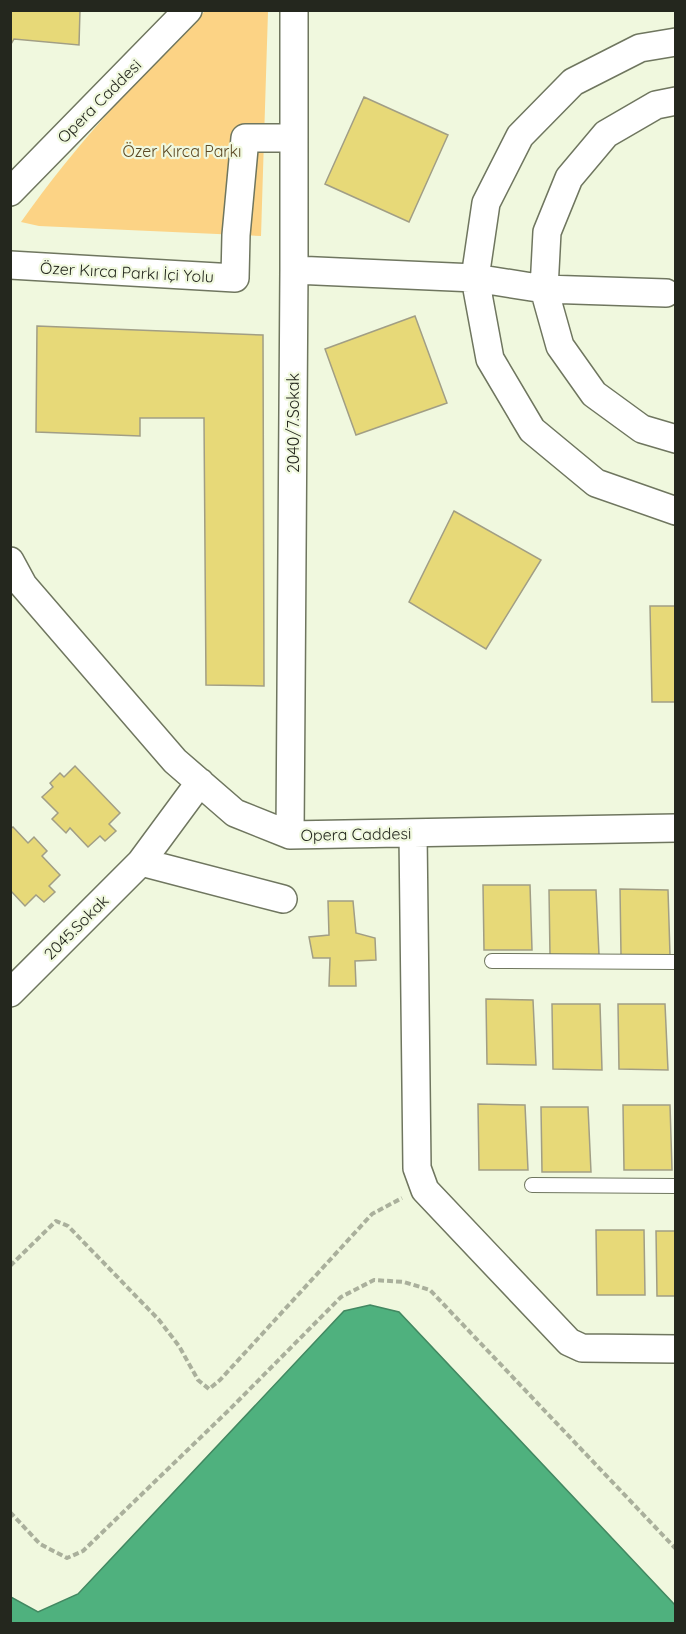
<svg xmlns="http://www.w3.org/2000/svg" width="686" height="1634" font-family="Quicksand,sans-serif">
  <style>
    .green { fill: #fcd385 }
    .water { fill: #4fb17e; stroke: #428861; stroke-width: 1.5 }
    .building { fill: #e7d978; stroke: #a19e85; stroke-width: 1.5 }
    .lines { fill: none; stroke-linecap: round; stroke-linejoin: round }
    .lane-casing { stroke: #6f765f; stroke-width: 16 }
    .street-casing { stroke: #6f765f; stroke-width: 30 }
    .path { stroke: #aab09c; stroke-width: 4; stroke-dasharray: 6 3; stroke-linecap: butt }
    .lane { stroke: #fff; stroke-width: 14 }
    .street { stroke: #fff; stroke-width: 27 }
    .labels { text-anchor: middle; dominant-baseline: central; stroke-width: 4.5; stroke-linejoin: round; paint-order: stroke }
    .street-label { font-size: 16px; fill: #24271e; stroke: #f0f8de }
    .park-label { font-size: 16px; fill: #5c4924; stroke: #f0f8de }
  </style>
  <rect width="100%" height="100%" fill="#f0f8de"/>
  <path class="green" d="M205 11H268L261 236 39 226 21 222C75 145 139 77 205 11Z"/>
  <path class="water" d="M370 1305 399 1312 675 1605V1623H11V1597L38 1612 78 1594 344 1311Z"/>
  <path class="building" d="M10 10H80L79 45 14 39 10 46Z
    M364 97 448 135 409 222 325 184Z
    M415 316 447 403 356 435 325 349Z
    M37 326 263 335 264 686 206 685 204 418H140V436L36 432Z
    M454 511 541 560 486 649 409 602Z
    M650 606H676V702H652Z
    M75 766 120 813 109 824 116 831 105 841 100 836 88 847 70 828 66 833 52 819 58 813 42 797 53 787 50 783 60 773 64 777Z
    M13 827 28 843 34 837 47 851 42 856 60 875 49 886 55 892 44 902 36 895 25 906 10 890V829Z
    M483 885H530L532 950H484Z
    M620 889 668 890 670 955H621Z
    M549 890H596L599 955H550Z
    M328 901H353L356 933 375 938 376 960 355 961 356 986H329L330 958H313L309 937 329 935Z
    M486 999 533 1000 536 1065 487 1064Z
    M552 1004H600L602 1070 553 1069Z
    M618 1004H665L668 1070 619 1069Z
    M478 1104 525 1105 528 1170H479Z
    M623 1105H670L672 1170H624Z
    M541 1107H588L591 1172H542Z
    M596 1230H644L645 1295H597Z
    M656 1231H676V1296H657Z"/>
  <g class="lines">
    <defs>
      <path id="lane" d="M492 961 676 962
        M532 1185 676 1186"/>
      <path id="street" d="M676 42 640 48 573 82 520 136 486 203 475 278 490 359 532 430 596 483 676 511
        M676 101 656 105 606 134 569 178 547 232 544 289 560 346 594 394 642 429 676 439
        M10 192 188 10
        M10 265 235 278 236 235 245 138H294
        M294 270 475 278 544 289 666 293
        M10 561 23 585 175 761 235 813 290 835 676 828
        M413 833 417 1168 425 1190 569 1342 582 1348 676 1349
        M290 835 294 270V10
        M141 862 283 899
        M10 993 141 862 200 782"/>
    </defs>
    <use href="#lane" class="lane-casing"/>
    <use href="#street" class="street-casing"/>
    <path class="path" d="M10 1266 56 1221 68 1226 159 1320 179 1346 198 1380 209 1389 220 1380 372 1214 402 1198
      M10 1512 40 1544 67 1558 83 1551 229 1410 341 1297 374 1280 404 1282 430 1290 676 1549"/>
    <use href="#lane" class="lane"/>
    <use href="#street" class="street"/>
  </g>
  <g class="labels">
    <g class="street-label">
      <text transform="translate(99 101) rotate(-45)">Opera Caddesi</text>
      <text transform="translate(127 272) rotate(3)">Özer Kırca Parkı İçi Yolu</text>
      <text transform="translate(293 423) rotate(-90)">2040/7.Sokak</text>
      <text transform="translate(356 834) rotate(-1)">Opera Caddesi</text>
      <text transform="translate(76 927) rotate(-45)">2045.Sokak</text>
    </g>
    <g class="park-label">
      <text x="182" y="151">Özer Kırca Parkı</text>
    </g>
  </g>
  <rect width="686" height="1634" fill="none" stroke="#24271e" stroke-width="24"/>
</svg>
